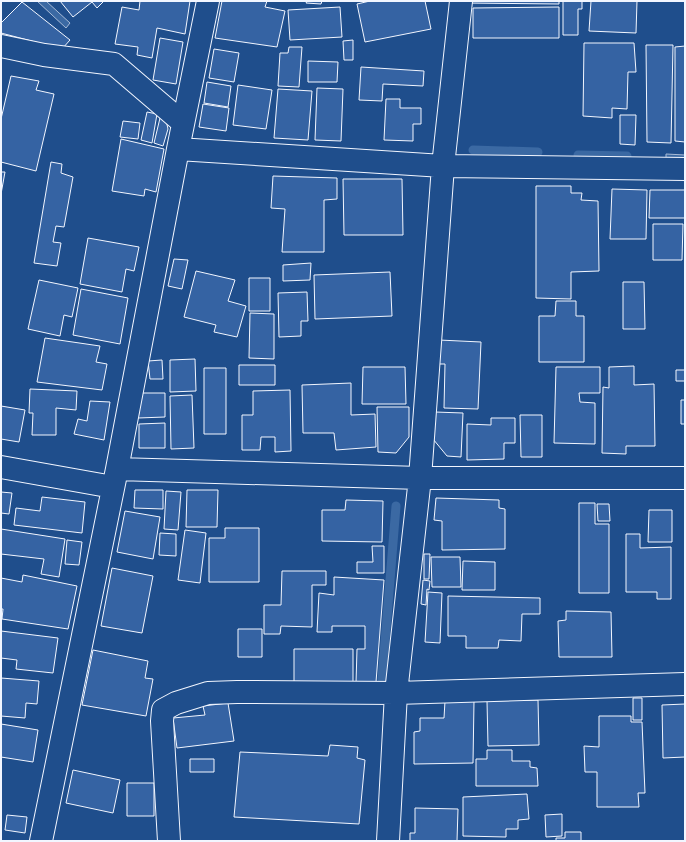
<svg xmlns="http://www.w3.org/2000/svg" width="686" height="842" font-family="Literata,serif">
  <style>
    .water { fill: #3b69a3; stroke: #a8bbd7 }
    .lines { fill: none; stroke-linecap: round; stroke-linejoin: round }
    .stream { stroke: #3b69a3; stroke-width: 9 }
    .building { fill: #3563a3; stroke: #f2f6ff }
    .street-casing { stroke: #f2f6ff; stroke-width: 24 }
    .street { stroke: #1f4e8c; stroke-width: 22 }
  </style>
  <rect width="100%" height="100%" fill="#1f4e8c"/>
  <path class="water" d="M37 1H46L70 23 66 28Z
    M666 154 685 155V164L666 163Z"/>
  <g class="lines">
    <path class="stream" d="M473 150 538 152
      M578 155 627 156
      M382 679 396 506"/>
  </g>
  <path class="building" d="M60 1H104L97 8 92 2 73 17Z
    M140 1H190L185 34 157 28 152 58 137 55 138 47 115 44 122 7 139 10Z
    M222 1H267L265 7 285 11 277 47 215 38Z
    M307 1H322L321 4 306 3Z
    M370 1H425L431 29 365 42 357 4Z
    M465 1H559V4L465 3Z
    M563 1H582V9H578V35H563Z
    M591 1H637L636 33 589 31Z
    M22 2 70 40 62 49 1 33V23Z
    M340 7 342 37 290 40 288 10Z
    M559 7V38H473V8Z
    M160 38 183 42 176 84 153 80Z
    M353 40V60H344L343 41Z
    M584 43H634L636 72H628L627 109 612 108V118L583 116Z
    M646 45H673L671 143 647 142Z
    M685 46V142L675 141V47Z
    M289 47H302L299 87 278 86 280 53H288Z
    M214 49 239 53 234 82 209 78Z
    M308 61 338 62 337 82H308Z
    M361 67 424 71 423 86 383 84 382 101 359 100Z
    M11 76 39 81 36 90 54 94 36 171 1 162V119Z
    M207 82 231 86 228 107 204 103Z
    M238 85 272 90 266 129 233 125Z
    M317 88 343 89 341 141 315 140Z
    M278 89 312 91 308 140 274 138Z
    M386 99H400V108H421V124H413V141L384 140Z
    M203 104 229 108 226 131 199 127Z
    M147 112 157 114 152 143 141 140Z
    M620 115H636L635 145 620 144Z
    M160 118 166 120 168 129 163 146 154 143Z
    M123 121 140 123 138 139 120 137Z
    M121 139 164 149 156 192 145 189 144 196 112 191Z
    M51 162 62 164 61 173 73 177 64 227 56 226 53 242 61 243 57 266 34 263Z
    M1 172H5L1 194Z
    M273 176 337 178V199L324 200V252H282L285 209 271 208Z
    M343 179H402L403 235H344Z
    M536 186H571V193H582L581 200 598 201 599 271 571 272V299L536 298Z
    M612 189 647 190 646 239H610Z
    M650 190H685V218H649Z
    M653 224H683L682 260H653Z
    M88 238 139 247 134 271 126 269 122 292 80 284Z
    M174 259 188 260 182 289 168 286Z
    M311 263 310 280 283 281V265Z
    M196 271 235 280 228 301 246 306 237 337 214 332 216 325 184 317Z
    M390 272 392 316 315 319 314 275Z
    M249 278H270V311H249Z
    M39 280 78 288 72 317 64 315 60 336 28 329Z
    M623 282H644L645 329H623Z
    M81 289 128 298 120 344 73 335Z
    M307 292 308 321H301V336L279 337 278 293Z
    M556 301H576V316H584V362H539V316H555Z
    M250 313 274 314V359L249 358Z
    M45 338 100 346 96 362 107 364 102 390 37 382Z
    M439 340 481 342 478 409 444 408 445 364H438Z
    M195 359 196 391 170 392V360Z
    M162 360 163 379H150L148 361Z
    M239 365H275V385H239Z
    M634 366V385L654 384 655 446H626V454L602 453 603 387 609 388V367Z
    M363 367H405L406 404H362Z
    M556 367H600V393H579L580 402 595 403V444L554 443Z
    M204 368H226V434H204Z
    M676 370H685V381H676Z
    M351 383V415L375 414 376 447 336 450 334 433H303L302 385Z
    M30 389 77 391 76 410 56 408V435H32L33 413H29Z
    M290 390 291 451 275 452V437H261L260 450H242V415H253V391Z
    M142 393H165V417L138 418Z
    M192 395 194 448 171 449 170 396Z
    M681 400H685V424H681Z
    M90 401 110 402 104 440 74 434 78 419 87 421Z
    M1 406 25 410 19 442 1 439Z
    M377 407H409V437L396 453 378 452Z
    M435 412 463 413 461 457 447 456 433 439Z
    M520 415H542V457H521Z
    M491 418H515V443H504V459L467 460V424L491 425Z
    M165 423V448H139V424Z
    M135 490H163V509L134 508Z
    M187 490H218L217 527H186Z
    M166 491 181 492 178 530 164 529Z
    M1 492 12 493 9 514 1 513Z
    M42 497 85 502 82 533 14 525 16 508 40 511Z
    M436 498 499 500V508L505 509V549L442 550V521L434 520Z
    M346 500 383 501 382 542 322 541V510H345Z
    M579 503H595V524H609V593H579Z
    M597 504H609L610 521H598Z
    M649 510H672V542H648Z
    M125 511 160 517 153 559 117 552Z
    M225 528H259V582H209V538H225Z
    M1 529 65 539 59 577 41 574 44 559 1 554Z
    M185 530 206 533 200 583 178 580Z
    M160 533 176 534V556L159 555Z
    M626 534H640V548L671 547V599H657V592H626Z
    M67 540 82 542 79 565 65 564Z
    M372 546H384V573H357V562H373Z
    M424 554H430L429 579H424Z
    M431 557H460L461 587H432Z
    M463 561 495 562V590H462Z
    M112 568 153 576 142 633 101 626Z
    M282 571H326V585H312V627L281 626 280 634H264V605H281Z
    M23 575 77 586 68 629 2 619 3 609H1V578L22 582Z
    M334 577 384 580 376 682 356 683 357 649H365V626H332V632H317L319 593 334 595Z
    M423 580 430 581 429 590 427 589 426 605 421 604Z
    M428 592 442 593 440 643 425 642Z
    M448 596 540 598V614H522L521 641 499 640 498 648H466V636H448Z
    M566 611 611 612 612 657H559L558 621 566 620Z
    M238 629H262V657H238Z
    M1 631 58 638 53 673 16 669 17 660 1 658Z
    M294 649H353V682L294 683Z
    M93 650 148 661 145 678 153 679 146 716 82 705Z
    M1 678 39 681 37 704 26 703 25 718 1 716Z
    M633 698H642V720H633Z
    M538 700 539 745 488 746 487 701Z
    M445 701H474L473 763 414 764V732L420 731V718H444Z
    M228 703 234 741 177 748 173 718 205 715 203 706Z
    M685 704V757L663 758 662 705Z
    M599 716H631V722H642L645 793H638L639 807H597V772H585L584 746 599 747Z
    M1 724 38 730 33 762 1 757Z
    M330 745 358 747 357 758 365 760 359 824 234 817 240 752 328 756Z
    M487 750H512V761H530V767L537 768 538 786H476V759H487Z
    M190 759H214V772H190Z
    M73 770 120 780 113 813 66 803Z
    M127 783H154V816H127Z
    M527 794 529 819 518 820V829H506V837L463 836V797Z
    M415 808 458 809 457 841H410V833H415Z
    M562 814V836L546 837 545 815Z
    M7 815 27 817 25 833 5 830Z
    M565 832H581V841H556V838H565Z"/>
  <g class="lines">
    <defs>
      <path id="street" d="M1 46 44 55 114 64 183 123
        M178 149 443 166 685 169
        M1 467 113 487
        M117 469 420 478H685
        M41 841 117 469 178 149 208 1
        M169 841 162 721 163 710 176 703 208 693 237 692 396 693 685 684
        M388 841 396 693 420 478 443 166 461 1"/>
    </defs>
    <use href="#street" class="street-casing"/>
    <use href="#street" class="street"/>
  </g>
  <rect width="686" height="842" fill="none" stroke="#f2f6ff" stroke-width="4"/>
</svg>
